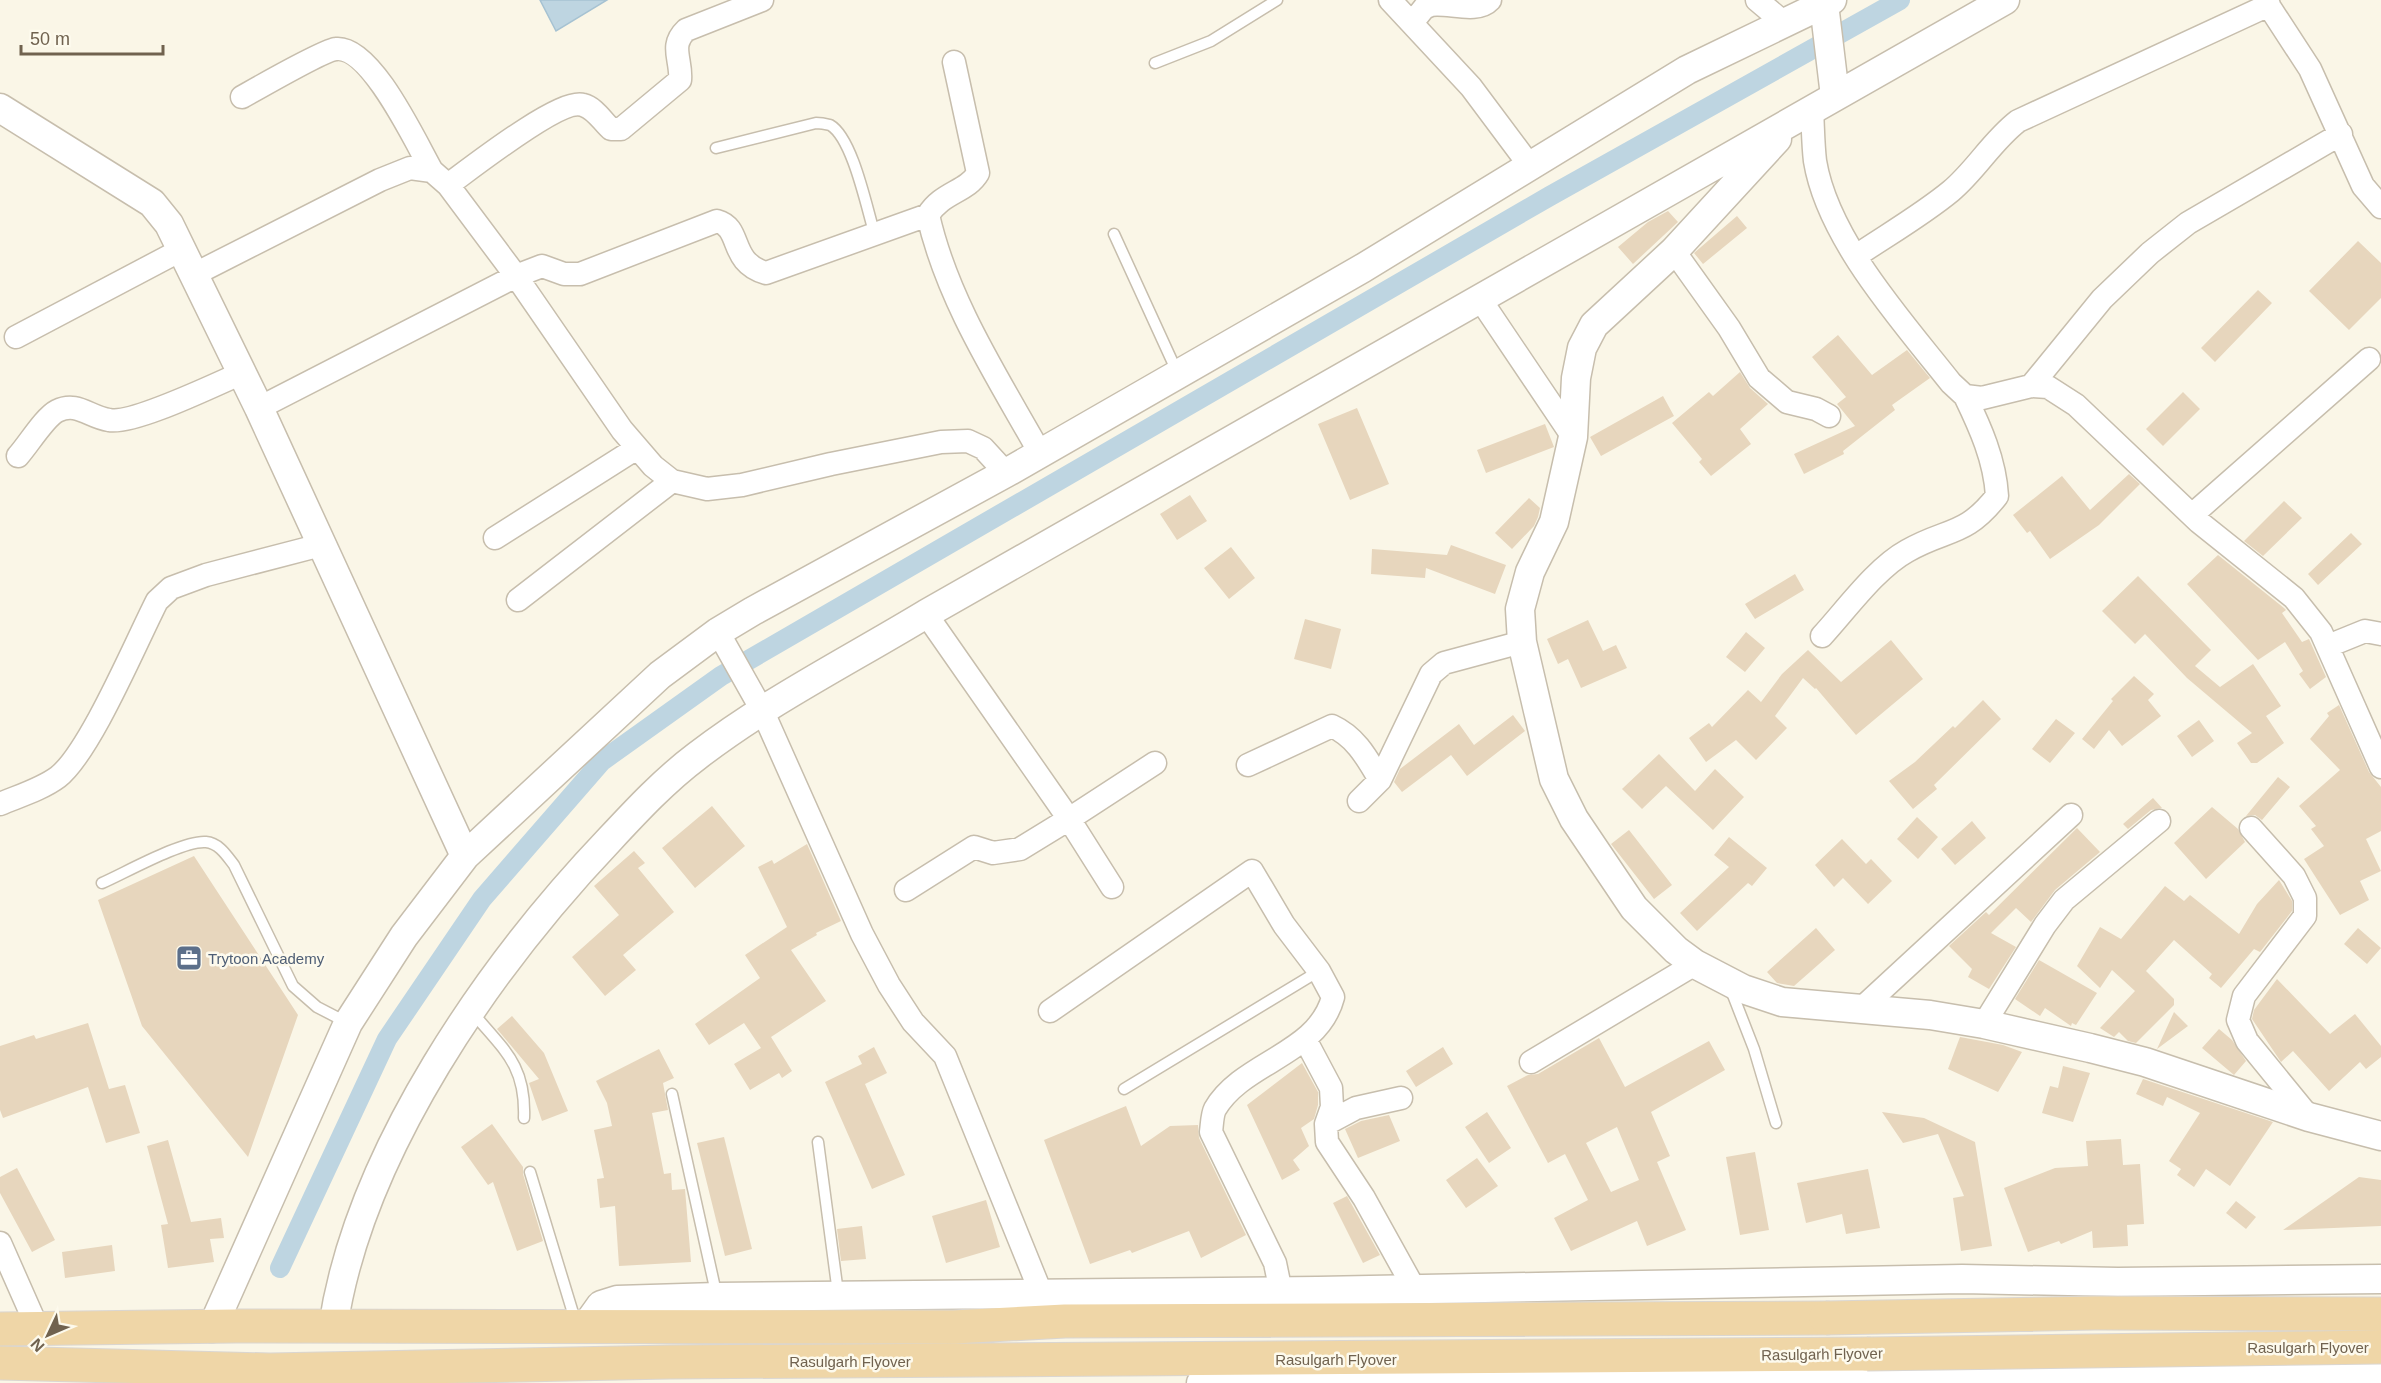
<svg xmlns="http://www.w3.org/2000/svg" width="2381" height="1383" font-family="Arial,sans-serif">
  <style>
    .water { fill: #bed5e1; stroke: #a6c2d2; stroke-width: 1.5 }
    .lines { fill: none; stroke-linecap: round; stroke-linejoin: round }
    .canal { stroke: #bed5e1; stroke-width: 20 }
    .building { fill: #e7d6bd; fill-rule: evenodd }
    .service-casing { stroke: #c7bead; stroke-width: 13 }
    .minor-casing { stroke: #c7bead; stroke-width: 25 }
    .tertiary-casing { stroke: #c7bead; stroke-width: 31 }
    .trunk-casing { stroke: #dad6d1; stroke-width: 35 }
    .service { stroke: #fff; stroke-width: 10 }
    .minor { stroke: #fff; stroke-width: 22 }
    .tertiary { stroke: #fff; stroke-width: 28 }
    .trunk { stroke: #efd6a7; stroke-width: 33 }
    .trunk-bridge-casing { stroke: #dad6d1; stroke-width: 35; stroke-linecap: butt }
    .trunk-bridge { stroke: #efd6a7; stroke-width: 33 }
    .labels { text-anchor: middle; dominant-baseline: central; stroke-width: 5; stroke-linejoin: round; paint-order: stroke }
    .service-label { font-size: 15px; fill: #4e5e75; stroke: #fdfaed; text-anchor: start }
    .street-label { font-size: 15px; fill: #70624f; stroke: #fdfaed }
  </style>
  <rect width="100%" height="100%" fill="#faf6e7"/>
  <path class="water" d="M540 0H607L556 31Z"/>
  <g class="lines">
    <path class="canal" d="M280 1268 387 1039 482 899 602 761 721 676 1550 196 1900 0"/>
  </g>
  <path class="building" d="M1668 211 1678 222 1633 264 1618 247 1648 222Z
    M1737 216 1747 228 1703 264 1694 253Z
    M2358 241 2381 263V298L2349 330 2309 291Z
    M2258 290 2272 303 2215 362 2201 348Z
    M1838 335 1872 375 1907 350 1930 378 1892 405 1895 410 1843 451 1844 454 1804 474 1794 454 1855 426 1837 404 1846 397 1812 357Z
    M1740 372 1750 388 1768 404 1740 429 1751 444 1711 476 1699 462 1702 459 1672 423 1709 392 1713 396Z
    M2183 392 2200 409 2163 446 2146 429Z
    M1663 396 1674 416 1601 456 1590 437Z
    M1357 408 1389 484 1350 500 1318 424Z
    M1545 424 1554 447 1486 473 1477 450Z
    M2129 474 2140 484 2099 525 2050 559 2030 531 2027 533 2013 515 2062 476 2090 510Z
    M1190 495 1207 521 1177 540 1160 514Z
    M1529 498 1540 508 1538 517 1534 526 1512 549 1495 533Z
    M2284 501 2302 518 2263 556 2244 541Z
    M2351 533 2362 544 2318 585 2308 574Z
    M1451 545 1506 565 1495 594 1426 568 1425 578 1371 574 1372 549 1447 555Z
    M1231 547 1255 578 1229 599 1204 568Z
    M2218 555 2284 608 2286 610 2282 613 2302 642 2309 639 2326 677 2310 689 2299 674 2303 671 2285 642 2258 660 2187 584Z
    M1795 574 1804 590 1755 619 1745 604Z
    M2138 576 2211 650 2195 666 2220 687 2253 664 2281 706 2266 716 2284 743 2257 763H2251L2237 743 2252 733 2187 678 2145 634 2135 644 2102 611Z
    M1305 619 1341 629 1331 669 1294 659Z
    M1588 620 1603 651 1616 645 1627 668 1581 688 1568 659 1558 664 1547 639Z
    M1746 632 1765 648 1745 672 1726 657Z
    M1891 640 1923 679 1856 735 1816 688 1815 689 1803 678 1775 716 1787 728 1756 760 1736 740 1706 762 1689 738 1709 723 1712 727 1748 690 1761 702 1782 674 1808 650 1841 682Z
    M2134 676 2154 694 2148 700 2161 716 2122 746 2109 730 2094 749 2082 739 2113 701 2111 699Z
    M1983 700 2001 719 1934 785 1937 789 1913 809 1889 781 1915 762 1953 726 1955 728Z
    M2339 705 2369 772 2381 787V831L2366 839 2381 871 2360 881 2369 900 2340 915 2304 859 2324 846 2311 829 2316 826 2299 806 2340 770 2310 739 2329 716 2327 713Z
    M1513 715 1525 731 1467 776 1451 755 1402 792 1394 782 1400 769 1459 724 1474 745Z
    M2056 719 2075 733 2050 763 2032 749Z
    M2199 720 2214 741 2192 757 2177 736Z
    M1659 754 1695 791 1715 769 1744 797 1713 830 1666 786 1642 809 1622 789Z
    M2278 777 2290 787 2262 820 2255 815 2246 816Z
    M2153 798 2162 808 2151 810 2128 829 2123 824Z
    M712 806 745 846 695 888 662 848Z
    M2212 807 2238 829 2245 842 2206 879 2174 843Z
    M1917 817 1938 837 1918 859 1897 839Z
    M1972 821 1986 838 1955 865 1941 849Z
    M2077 828 2100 852 2055 890 2031 922 2016 908 1991 933 2016 947 1989 989 1968 977 1972 969 1949 946 1986 912 1989 915Z
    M1629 830 1672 885 1654 899 1611 844Z
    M1729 837 1767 868 1752 886 1748 883 1697 931 1680 913 1729 867 1714 855Z
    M1842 839 1866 864 1871 859 1892 881 1868 904 1843 878 1834 887 1815 865Z
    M807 844 841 921 816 933 817 935 791 950 826 1001 771 1037 792 1071 782 1078 779 1073 750 1090 734 1064 761 1048 744 1023 709 1045 695 1024 760 978 745 955 787 927 758 867 772 860 774 864Z
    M634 851 645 863 638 868 674 912 623 955 636 970 605 996 572 957 619 915 594 886Z
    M194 856 298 1015 248 1157 142 1026 98 900Z
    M2279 880 2292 901V911L2260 952 2254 949 2221 988 2209 978 2212 974 2174 940 2146 971 2174 999V1005L2136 1043 2128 1041 2119 1032 2114 1037 2100 1028 2135 991 2112 970 2100 988 2077 966 2100 927 2121 939 2165 886 2184 901 2190 895 2239 934 2257 904Z
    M1816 928 1835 950 1794 986 1777 983 1767 972Z
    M2358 928 2381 948 2367 964 2344 944Z
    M2039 960 2097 993 2076 1025 2072 1023 2071 1026 2045 1008 2040 1016 2015 999Z
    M2277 979 2330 1034 2355 1014 2381 1046V1057L2366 1069 2360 1062 2329 1091 2293 1051 2281 1062 2252 1019 2254 1010Z
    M2174 1012 2188 1026 2157 1049Z
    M512 1016 544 1053 568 1111 542 1121 529 1083 539 1079 497 1029Z
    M88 1023 109 1089 125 1085 140 1133 106 1143 88 1087 3 1118 0 1110V1046L34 1035 36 1039Z
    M2219 1029 2232 1040 2246 1061 2234 1075 2202 1048Z
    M1960 1037 2003 1045 2022 1052 1998 1092 1948 1069Z
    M1599 1038 1625 1087 1709 1041 1725 1070 1651 1112 1670 1156 1657 1162 1686 1230 1647 1246 1637 1221 1571 1251 1554 1218 1588 1200 1565 1154 1548 1163 1507 1086 1528 1075 1538 1074ZM1617 1127 1639 1180 1611 1192 1586 1143Z
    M874 1047 887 1073 865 1084 905 1175 872 1189 825 1082 862 1064 858 1056Z
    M1443 1047 1453 1064 1416 1087 1406 1071Z
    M659 1049 674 1078 663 1083 668 1110 652 1113 664 1174 671 1173 672 1190 685 1189 691 1262 619 1266 615 1206 600 1208 597 1179 604 1178 594 1130 612 1126 607 1103 596 1081Z
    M1302 1063 1318 1092V1105L1314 1119 1301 1128 1309 1146 1293 1160 1300 1170 1282 1180 1247 1105Z
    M2063 1066 2090 1073 2073 1122 2042 1113 2050 1086 2058 1088Z
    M2143 1079 2273 1122 2230 1186 2206 1169 2194 1187 2177 1175 2181 1169 2169 1161 2200 1113 2167 1097 2163 1106 2136 1094Z
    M1126 1106 1141 1146 1170 1126 1198 1125 1199 1138 1246 1235 1201 1258 1189 1231 1132 1253 1130 1250 1090 1264 1044 1140Z
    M1487 1112 1511 1148 1489 1163 1465 1127Z
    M1882 1112 1924 1118 1975 1142 1992 1246 1961 1251 1953 1198 1964 1196 1938 1134 1903 1143Z
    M1389 1115 1400 1141 1358 1158 1345 1129 1361 1121Z
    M492 1124 523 1167V1174L543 1241 517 1251 493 1182 488 1185 461 1147Z
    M724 1137 752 1249 725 1256 697 1143Z
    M2121 1139 2123 1165 2140 1164 2144 1224 2127 1225 2128 1246 2093 1248 2092 1231 2061 1244 2059 1241 2028 1252 2004 1188 2055 1168 2088 1166 2086 1141Z
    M168 1140 191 1222 221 1218 224 1238 210 1239 214 1262 168 1268 161 1225 168 1224 147 1146Z
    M1755 1152 1769 1230 1740 1235 1726 1157Z
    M1477 1158 1498 1186 1466 1208 1446 1180Z
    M17 1168 55 1240 32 1252 0 1193V1177Z
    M1868 1169 1880 1228 1846 1234 1842 1214 1806 1223 1797 1183Z
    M2359 1177 2381 1180V1226L2283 1230Z
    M1347 1196 1380 1255 1363 1263 1333 1203Z
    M986 1200 1000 1247 946 1263 932 1216Z
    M2236 1201 2256 1217 2246 1229 2226 1213Z
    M862 1226 866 1259 841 1261 837 1229Z
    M112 1245 115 1271 65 1278 62 1252Z"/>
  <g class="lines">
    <defs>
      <path id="service" d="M1155 63 1211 41 1277 0
        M716 148 816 123C820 123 826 124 830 125 853 138 867 210 875 235
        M1114 234 1178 374
        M102 883C125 873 183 840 206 842 219 843 227 856 234 865L293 986 317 1007 348 1023
        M1731 990 1754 1049 1776 1123
        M472 1012C504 1050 526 1065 524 1118
        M1124 1089 1319 971
        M672 1094 717 1297
        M818 1142 838 1293
        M530 1172 576 1323"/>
      <path id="minor" d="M1390 0 1471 87 1530 166
        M1757 0 1783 22
        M2265 0 2310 69 2363 186 2381 207
        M1412 23 1424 8 1431 5C1448 2 1477 14 1490 0
        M954 62 978 173C967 192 942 192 928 215 947 300 998 378 1040 453
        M242 97C258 88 324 50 336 49 371 45 416 143 432 171
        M1812 110C1813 127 1813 144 1815 161 1828 240 1903 322 1951 383L1965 396 1982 398 2031 386 2048 387 2076 405 2199 522 2294 598 2321 632 2381 767
        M448 185C470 169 560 98 583 105 595 108 602 121 611 129H621L680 80C682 60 669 46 686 30L762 0
        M1674 251 1729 328 1759 378 1787 402 1816 409 1829 416
        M1856 256C1887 235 1922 215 1951 191 1976 170 1992 141 2018 121L2269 5
        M193 275 380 180 410 168 432 171 448 185 516 276 622 430 653 466 672 481 707 489 742 485 831 464 941 442 968 441 983 448 1006 473
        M1480 299 1573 437
        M16 337 181 250
        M2031 386 2102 299 2150 253 2188 223 2341 134
        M259 408 516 276 542 266 564 274H580L717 221C743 228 728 262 766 273L928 215
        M18 456C28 445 45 417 57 411 77 401 89 417 109 420 133 425 216 384 242 373
        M2192 515 2369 359
        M495 538 637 448
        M518 600 672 481
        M718 632 763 712 862 934 889 985 913 1022 945 1056 1041 1293
        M1822 636C1846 610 1876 568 1907 551 1947 528 1965 537 1997 496 1995 460 1980 427 1965 396
        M2328 646 2365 631 2381 634
        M1248 765 1332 726C1356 737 1367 758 1380 780
        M1359 801 1380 780 1431 674 1444 663 1522 642
        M0 804C19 796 42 789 58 777 90 752 136 642 157 601L171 588 206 575 321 545
        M2251 828 2294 876 2305 898V916L2244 996 2238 1020 2247 1041 2309 1117
        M1112 887 1069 819 1155 763
        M906 890 974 847 993 853 1020 849 1069 819 926 614
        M1862 1008 2071 815
        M1050 1011 1252 871 1284 925 1319 971 1333 997C1318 1055 1243 1061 1215 1109 1212 1115 1212 1125 1211 1132L1275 1263 1281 1292
        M1984 1024 2045 925 2064 900 2159 821
        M1305 1039 1331 1088 1332 1107 1326 1124 1327 1142 1364 1198 1415 1290
        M1531 1062 1695 964
        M1326 1124 1356 1108 1401 1098
        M0 1243 38 1329"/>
      <path id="tertiary" d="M1824 4 1835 96
        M0 108 152 203 169 224 259 408 465 856
        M1777 139 1674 251 1594 325 1582 348 1576 378 1573 437 1554 522 1530 572 1520 609 1522 642 1554 779 1574 819 1634 908 1676 950 1695 964 1743 989 1782 1002 1930 1015 1984 1024 2090 1048 2145 1062 2309 1117 2381 1136
        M586 1326 601 1305 617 1300 717 1297 1318 1291 1962 1279 2118 1282 2381 1279
        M333 1327C359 1152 490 965 610 839 637 810 665 780 697 756 767 702 850 660 926 614L2005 0
        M212 1328 348 1023 404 936 465 856 660 675 718 632 753 611 1006 473 1363 268 1687 70 1832 0
        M1201 1383 2122 1374 2381 1375"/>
      <path id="trunk" d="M0 1329 236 1326 954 1327 1065 1321 1826 1318
        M0 1363 270 1370 670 1362 1867 1354"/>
    </defs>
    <use href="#service" class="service-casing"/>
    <use href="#minor" class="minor-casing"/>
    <use href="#tertiary" class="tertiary-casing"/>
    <use href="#trunk" class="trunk-casing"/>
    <use href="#service" class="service"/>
    <use href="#minor" class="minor"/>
    <use href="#tertiary" class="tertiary"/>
    <use href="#trunk" class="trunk"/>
    <defs>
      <path id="trunk-bridge" d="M1826 1318 2095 1313 2381 1314
        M1867 1354 2381 1347"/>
    </defs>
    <use href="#trunk-bridge" class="trunk-bridge-casing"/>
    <use href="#trunk-bridge" class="trunk-bridge"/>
  </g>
  <defs>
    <symbol id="office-square" viewBox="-11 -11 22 22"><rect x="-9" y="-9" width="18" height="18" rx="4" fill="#5c6f8a" stroke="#fdfaed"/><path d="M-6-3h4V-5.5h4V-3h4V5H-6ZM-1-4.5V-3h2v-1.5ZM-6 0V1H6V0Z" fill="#fff"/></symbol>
  </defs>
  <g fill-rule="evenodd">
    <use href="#office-square" x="174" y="943" width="30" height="30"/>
  </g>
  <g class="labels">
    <g class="service-label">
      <text x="208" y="958">Trytoon Academy</text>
    </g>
    <g class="street-label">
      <text x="2308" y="1347">Rasulgarh Flyover</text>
      <text transform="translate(1822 1354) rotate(-1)">Rasulgarh Flyover</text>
      <text x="1336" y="1359">Rasulgarh Flyover</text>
      <text x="850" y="1361">Rasulgarh Flyover</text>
    </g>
  </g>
  <g transform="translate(48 1335) rotate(226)" stroke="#fdfaed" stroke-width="4.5" paint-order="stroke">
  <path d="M0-4.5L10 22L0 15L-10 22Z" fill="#70624f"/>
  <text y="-9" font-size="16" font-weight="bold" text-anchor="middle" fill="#70624f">N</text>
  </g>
  <path d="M21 45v9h142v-9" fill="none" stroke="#70624f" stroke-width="3"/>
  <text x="30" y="45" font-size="18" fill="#70624f" stroke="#fdfaed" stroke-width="4.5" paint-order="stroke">50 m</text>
</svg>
